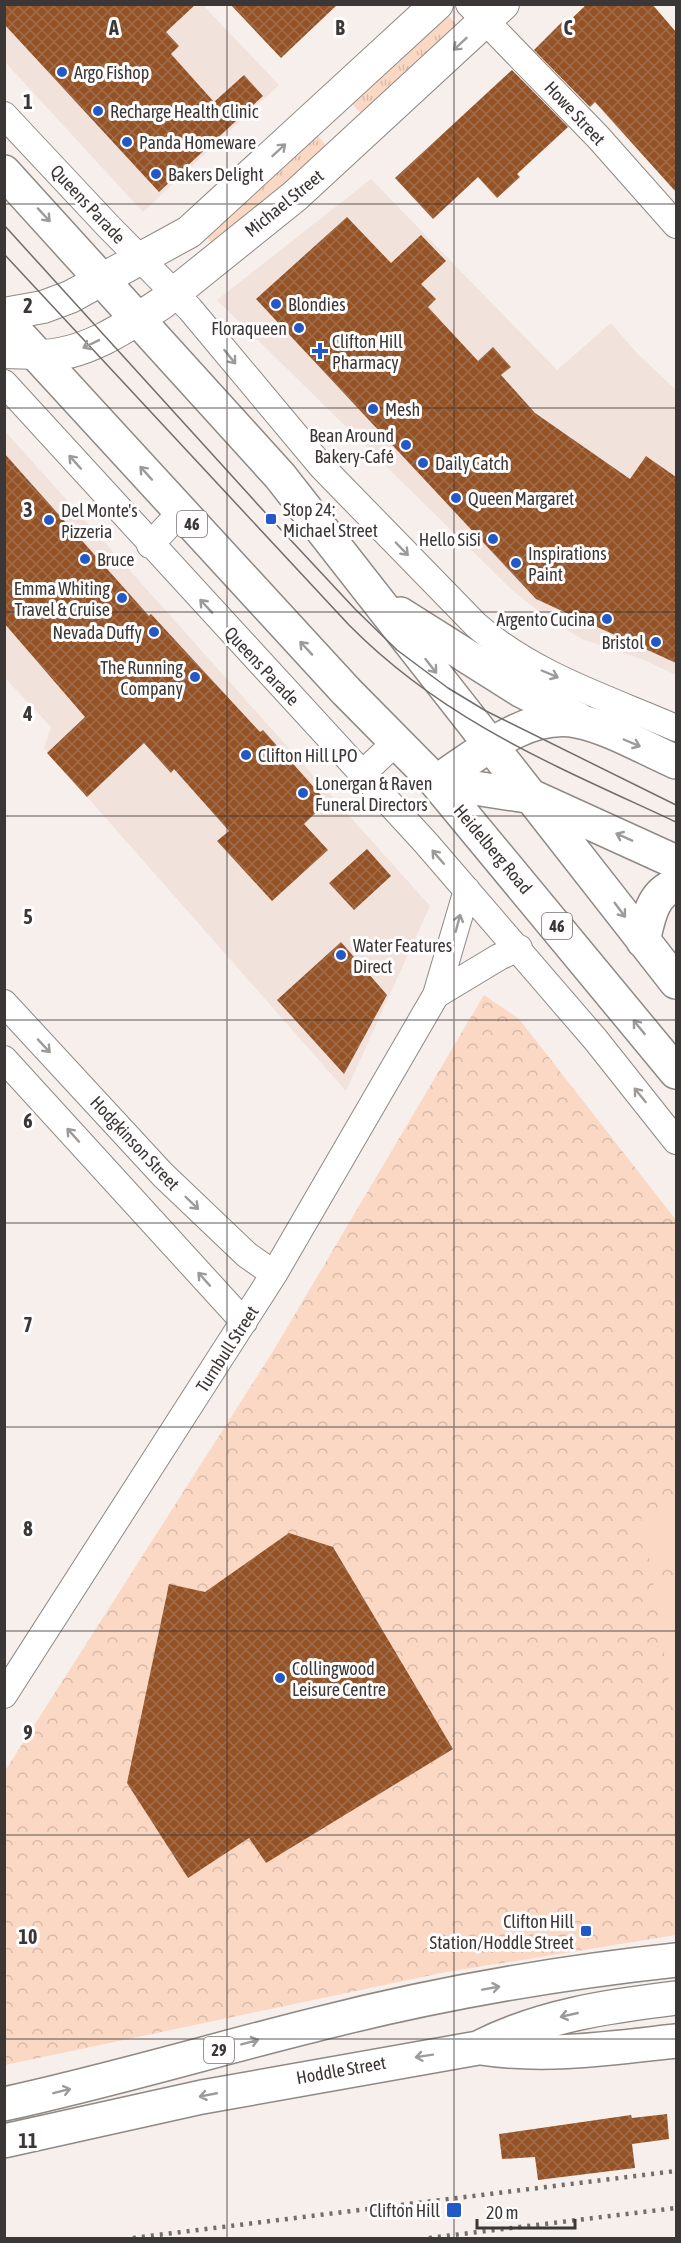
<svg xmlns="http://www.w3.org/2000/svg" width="681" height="2243" font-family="'Asap Condensed',sans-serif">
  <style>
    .built { fill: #f1e3db }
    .grass { fill: url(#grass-tufts) }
    .forest { fill: url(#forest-crowns) }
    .garden { fill: #fad8c4 }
    .building { fill: url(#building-cross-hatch) }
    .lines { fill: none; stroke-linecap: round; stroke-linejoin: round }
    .minor-casing { stroke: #8e8985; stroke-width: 28 }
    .tertiary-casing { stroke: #8e8985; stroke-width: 34 }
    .primary-casing { stroke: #8e8985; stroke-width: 36 }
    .minor { stroke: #fff; stroke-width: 26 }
    .tertiary { stroke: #fff; stroke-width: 32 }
    .primary { stroke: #fff; stroke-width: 33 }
    .tram { stroke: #716d6b; stroke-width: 1.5 }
    .rail { stroke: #716d6b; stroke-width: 4.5; stroke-dasharray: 3 6; stroke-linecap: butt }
    .oneway { stroke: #9c9b9a }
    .grid { fill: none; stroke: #3a3736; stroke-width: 1.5; stroke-opacity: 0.55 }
    .poi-dot { fill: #2259c6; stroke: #fffdfd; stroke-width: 2 }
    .labels { text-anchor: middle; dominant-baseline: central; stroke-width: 6; stroke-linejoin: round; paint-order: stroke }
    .shield { fill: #fffdfd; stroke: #757272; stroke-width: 1.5 }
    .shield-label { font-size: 16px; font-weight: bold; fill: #3a3736 }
    .poi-label { font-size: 18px; fill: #3a3736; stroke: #fffdfd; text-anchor: start }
    .street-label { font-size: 18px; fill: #3a3736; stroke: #fffdfd }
    .grid-label { font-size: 20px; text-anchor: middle; font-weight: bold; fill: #3a3736; stroke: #fffdfd; stroke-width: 6; stroke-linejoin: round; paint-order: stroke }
  </style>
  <defs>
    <pattern id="grass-tufts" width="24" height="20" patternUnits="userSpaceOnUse" patternTransform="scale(1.5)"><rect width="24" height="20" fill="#fad8c4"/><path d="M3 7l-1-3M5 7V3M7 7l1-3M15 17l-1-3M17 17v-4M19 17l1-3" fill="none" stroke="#d7baa9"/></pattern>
    <pattern id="forest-crowns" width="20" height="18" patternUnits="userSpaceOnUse" patternTransform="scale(1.5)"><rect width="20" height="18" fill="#fad8c4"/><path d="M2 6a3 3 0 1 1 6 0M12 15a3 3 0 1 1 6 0" fill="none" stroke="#d7baa9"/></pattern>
    <pattern id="building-cross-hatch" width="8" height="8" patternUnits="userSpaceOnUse" patternTransform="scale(1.5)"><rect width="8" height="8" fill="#945225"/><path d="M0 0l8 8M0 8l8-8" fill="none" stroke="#a06e4c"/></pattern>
  </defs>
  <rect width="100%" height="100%" fill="#f6efeb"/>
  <path class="built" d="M5 5H203L279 85 143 212 5 62Z
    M371 179 557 370 611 323 636 352 676 390V675L644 660 582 639 547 618 512 590 217 300Z
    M4 430 430 906 346 1091 44 748 51 727 5 678Z"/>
  <path class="grass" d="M444 11 462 31 366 118 347 99Z
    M313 130 330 150 214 246 202 232Z"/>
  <path class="forest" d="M484 995 519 1019 676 1220V1935L441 1973 5 2065V1771L272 1353Z"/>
  <path class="garden" d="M676 1505V1559L650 1563 640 1511Z
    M676 1577V1630L662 1633 653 1581Z
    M676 1649V1702L672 1703 664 1651Z"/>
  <path class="building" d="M4 4H196L166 32 179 46 171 54 214 102 244 75 263 96 159 192 4 24Z
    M230 4H338L281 58Z
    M587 4H652L676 32V192L595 102 590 107 534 50 562 22 565 25Z
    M512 70 568 127 517 174 520 177 497 198 478 177 433 219 395 178Z
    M347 217 391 263 421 235 446 261 421 284 436 299 428 307 478 361 493 347 511 367 501 375 535 413 630 479 646 456 676 477V663L536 599 256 299Z
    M4 453 149 616 151 614 260 732 263 730 327 802 304 824 328 850 272 901 217 841 229 831 174 769 171 773 144 743 87 797 47 753 85 717 4 623Z
    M367 849 391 876 354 910 329 883Z
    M341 942 387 995 344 1074 277 1000Z
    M289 1533 333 1547 453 1749 266 1863 249 1838 188 1878 127 1783 169 1584 205 1592Z
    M667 2114 669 2139 632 2144 635 2168 538 2180 535 2157 502 2159 499 2134 631 2115 632 2118Z"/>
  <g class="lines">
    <defs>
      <path id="minor" d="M469 4 598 137 676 225
        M4 115 109 227 190 309 322 467 476 625C533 675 607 698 676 728
        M4 355 38 356
        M4 383 426 843 595 1039 676 1141
        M150 545 181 512
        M362 774 395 743
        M436 995 499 957 519 948
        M4 1003 163 1175 247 1255 274 1274
        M4 1059 244 1322
        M4 1695 274 1274 436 995 467 890"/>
      <path id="tertiary" d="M4 314 43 307 70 297 189 232 437 4
        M38 356C84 356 125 328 162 303L295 196 503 4"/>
      <path id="primary" d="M4 172 280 476 676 982
        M4 319 346 691 436 782 676 1072
        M400 614 522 691 578 719
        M436 782C476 756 526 711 577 721 609 727 646 749 676 762
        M436 782 533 797 676 862
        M643 941C649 918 651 894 676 885
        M481 2048C546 2058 612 2048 676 2041
        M4 2104C110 2081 213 2050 318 2024 435 1994 556 1973 676 1960
        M4 2141 202 2097 478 2048C540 2016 609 2006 676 1998"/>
    </defs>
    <use href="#minor" class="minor-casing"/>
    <use href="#tertiary" class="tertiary-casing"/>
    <use href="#primary" class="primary-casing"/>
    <use href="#minor" class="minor"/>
    <use href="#tertiary" class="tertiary"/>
    <use href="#primary" class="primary"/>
    <path class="tram" d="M4 225 271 519 355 609 397 650 448 688 486 711 676 805
      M4 254 349 625C445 722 556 766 676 822"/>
    <path class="rail" d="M133 2238 676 2171
      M429 2238 676 2208"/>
  </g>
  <defs><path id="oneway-shaft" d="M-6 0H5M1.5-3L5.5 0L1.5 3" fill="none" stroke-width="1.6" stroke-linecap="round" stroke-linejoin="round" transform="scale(1.5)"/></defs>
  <g class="oneway">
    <use href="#oneway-shaft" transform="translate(460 44) rotate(137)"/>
    <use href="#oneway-shaft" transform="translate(279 150) rotate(-43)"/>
    <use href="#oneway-shaft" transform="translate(44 215) rotate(47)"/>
    <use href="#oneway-shaft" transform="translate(91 344) rotate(154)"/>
    <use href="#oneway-shaft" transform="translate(230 357) rotate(51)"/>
    <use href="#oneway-shaft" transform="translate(75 462) rotate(-132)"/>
    <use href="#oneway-shaft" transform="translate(146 473) rotate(-132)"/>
    <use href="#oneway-shaft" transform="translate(402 549) rotate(46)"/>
    <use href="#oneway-shaft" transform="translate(206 606) rotate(-133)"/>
    <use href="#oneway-shaft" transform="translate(306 648) rotate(-133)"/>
    <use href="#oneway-shaft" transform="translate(431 666) rotate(52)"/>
    <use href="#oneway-shaft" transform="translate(550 674) rotate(23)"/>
    <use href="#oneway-shaft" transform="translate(632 743) rotate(23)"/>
    <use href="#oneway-shaft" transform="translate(624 837) rotate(-156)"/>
    <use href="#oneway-shaft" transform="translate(438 857) rotate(-131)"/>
    <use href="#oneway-shaft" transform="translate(620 910) rotate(53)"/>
    <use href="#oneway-shaft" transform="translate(458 923) rotate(-75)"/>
    <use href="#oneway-shaft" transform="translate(639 1027) rotate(-129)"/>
    <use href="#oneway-shaft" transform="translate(44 1046) rotate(47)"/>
    <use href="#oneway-shaft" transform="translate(640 1095) rotate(-129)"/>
    <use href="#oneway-shaft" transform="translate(73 1135) rotate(-132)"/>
    <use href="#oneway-shaft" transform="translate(192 1203) rotate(44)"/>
    <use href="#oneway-shaft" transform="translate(204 1279) rotate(-132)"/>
    <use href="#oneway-shaft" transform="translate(491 1988) rotate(-10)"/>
    <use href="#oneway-shaft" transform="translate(569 2015) rotate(167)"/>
    <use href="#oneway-shaft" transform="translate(250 2042) rotate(-15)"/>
    <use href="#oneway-shaft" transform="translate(424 2056) rotate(171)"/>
    <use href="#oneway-shaft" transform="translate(62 2091) rotate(-14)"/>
    <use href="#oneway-shaft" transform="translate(208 2095) rotate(169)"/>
  </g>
  <path class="grid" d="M227 4V2238M454 4V2238M4 204H676M4 408H676M4 612H676M4 816H676M4 1020H676M4 1223H676M4 1427H676M4 1631H676M4 1835H676M4 2039H676"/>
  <g class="poi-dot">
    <circle cx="62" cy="72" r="6"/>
    <circle cx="98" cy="111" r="6"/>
    <circle cx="127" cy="142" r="6"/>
    <circle cx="156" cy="174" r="6"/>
    <circle cx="276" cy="304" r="6"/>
    <circle cx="299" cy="328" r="6"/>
    <path d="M317 342h6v6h6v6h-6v6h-6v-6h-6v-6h6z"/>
    <circle cx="373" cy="409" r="6"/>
    <circle cx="406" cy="445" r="6"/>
    <circle cx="423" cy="463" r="6"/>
    <circle cx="456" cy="498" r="6"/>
    <rect x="265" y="513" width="12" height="12" rx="3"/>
    <circle cx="49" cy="520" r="6"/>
    <circle cx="493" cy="539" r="6"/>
    <circle cx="85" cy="559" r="6"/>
    <circle cx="516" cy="563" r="6"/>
    <circle cx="122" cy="598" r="6"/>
    <circle cx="607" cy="619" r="6"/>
    <circle cx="154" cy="632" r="6"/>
    <circle cx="656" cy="642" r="6"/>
    <circle cx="195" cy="677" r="6"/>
    <circle cx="246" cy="755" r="6"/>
    <circle cx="303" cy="793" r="6"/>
    <circle cx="341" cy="955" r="6"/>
    <circle cx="280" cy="1678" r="6"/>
    <rect x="580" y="1925" width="12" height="12" rx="3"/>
    <rect x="446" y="2202" width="16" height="16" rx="3"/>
  </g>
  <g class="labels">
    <g class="shield">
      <rect x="177" y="511" width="30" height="26" rx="4.5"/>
      <rect x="542" y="913" width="30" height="26" rx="4.5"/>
      <rect x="204" y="2037" width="30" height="26" rx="4.5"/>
    </g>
    <g class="shield-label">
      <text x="192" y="524">46</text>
      <text x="557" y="926">46</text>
      <text x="219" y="2050">29</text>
    </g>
    <g class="poi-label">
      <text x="74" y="72">Argo Fishop</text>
      <text x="110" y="111">Recharge Health Clinic</text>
      <text x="139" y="142">Panda Homeware</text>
      <text x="168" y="174">Bakers Delight</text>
      <text x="288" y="304">Blondies</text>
      <text x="287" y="328" text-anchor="end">Floraqueen</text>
      <text x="332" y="341">Clifton Hill<tspan x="332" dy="21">Pharmacy</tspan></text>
      <text x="385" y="409">Mesh</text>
      <text x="394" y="435" text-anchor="end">Bean Around<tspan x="394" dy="21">Bakery-Café</tspan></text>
      <text x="435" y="463">Daily Catch</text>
      <text x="468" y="498">Queen Margaret</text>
      <text x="283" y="509">Stop 24:<tspan x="283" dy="21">Michael Street</tspan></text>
      <text x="61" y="510">Del Monte's<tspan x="61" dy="21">Pizzeria</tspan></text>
      <text x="481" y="539" text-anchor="end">Hello SiSi</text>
      <text x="528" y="553">Inspirations<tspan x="528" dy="21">Paint</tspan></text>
      <text x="97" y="559">Bruce</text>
      <text x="110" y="588" text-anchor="end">Emma Whiting<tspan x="110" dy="21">Travel &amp; Cruise</tspan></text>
      <text x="595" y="619" text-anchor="end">Argento Cucina</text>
      <text x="142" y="632" text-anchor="end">Nevada Duffy</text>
      <text x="644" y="642" text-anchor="end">Bristol</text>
      <text x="183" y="667" text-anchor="end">The Running<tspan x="183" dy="21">Company</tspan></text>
      <text x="258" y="755">Clifton Hill LPO</text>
      <text x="315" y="783">Lonergan &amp; Raven<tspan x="315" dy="21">Funeral Directors</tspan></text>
      <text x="353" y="945">Water Features<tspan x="353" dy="21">Direct</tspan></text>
      <text x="292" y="1668">Collingwood<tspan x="292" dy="21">Leisure Centre</tspan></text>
      <text x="574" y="1921" text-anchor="end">Clifton Hill<tspan x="574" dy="21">Station/Hoddle Street</tspan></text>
      <text x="440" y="2210" text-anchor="end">Clifton Hill</text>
    </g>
    <g class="street-label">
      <text transform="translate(575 113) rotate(47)">Howe Street</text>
      <text transform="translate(284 203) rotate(-39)">Michael Street</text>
      <text transform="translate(88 204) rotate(47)">Queens Parade</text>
      <text transform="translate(262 666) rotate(47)">Queens Parade</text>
      <text transform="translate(493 849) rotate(50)">Heidelberg Road</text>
      <text transform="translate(135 1143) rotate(47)">Hodgkinson Street</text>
      <text transform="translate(227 1349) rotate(-57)">Turnbull Street</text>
      <text transform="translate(341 2070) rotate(-10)">Hoddle Street</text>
    </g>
  </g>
  <g class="grid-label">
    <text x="114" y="35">A</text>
    <text x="340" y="35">B</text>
    <text x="568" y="35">C</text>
    <text x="28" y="109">1</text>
    <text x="28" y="313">2</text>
    <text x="28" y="517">3</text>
    <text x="28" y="721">4</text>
    <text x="28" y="924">5</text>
    <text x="28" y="1128">6</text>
    <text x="28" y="1332">7</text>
    <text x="28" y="1536">8</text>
    <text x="28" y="1740">9</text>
    <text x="28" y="1944">10</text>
    <text x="28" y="2148">11</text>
  </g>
  <rect width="681" height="2243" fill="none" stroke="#3a3736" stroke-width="12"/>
  <path d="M477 2219v9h98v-9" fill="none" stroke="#3a3736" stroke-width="3"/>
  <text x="486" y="2219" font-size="18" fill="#3a3736" stroke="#fffdfd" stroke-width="4.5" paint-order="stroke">20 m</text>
</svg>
